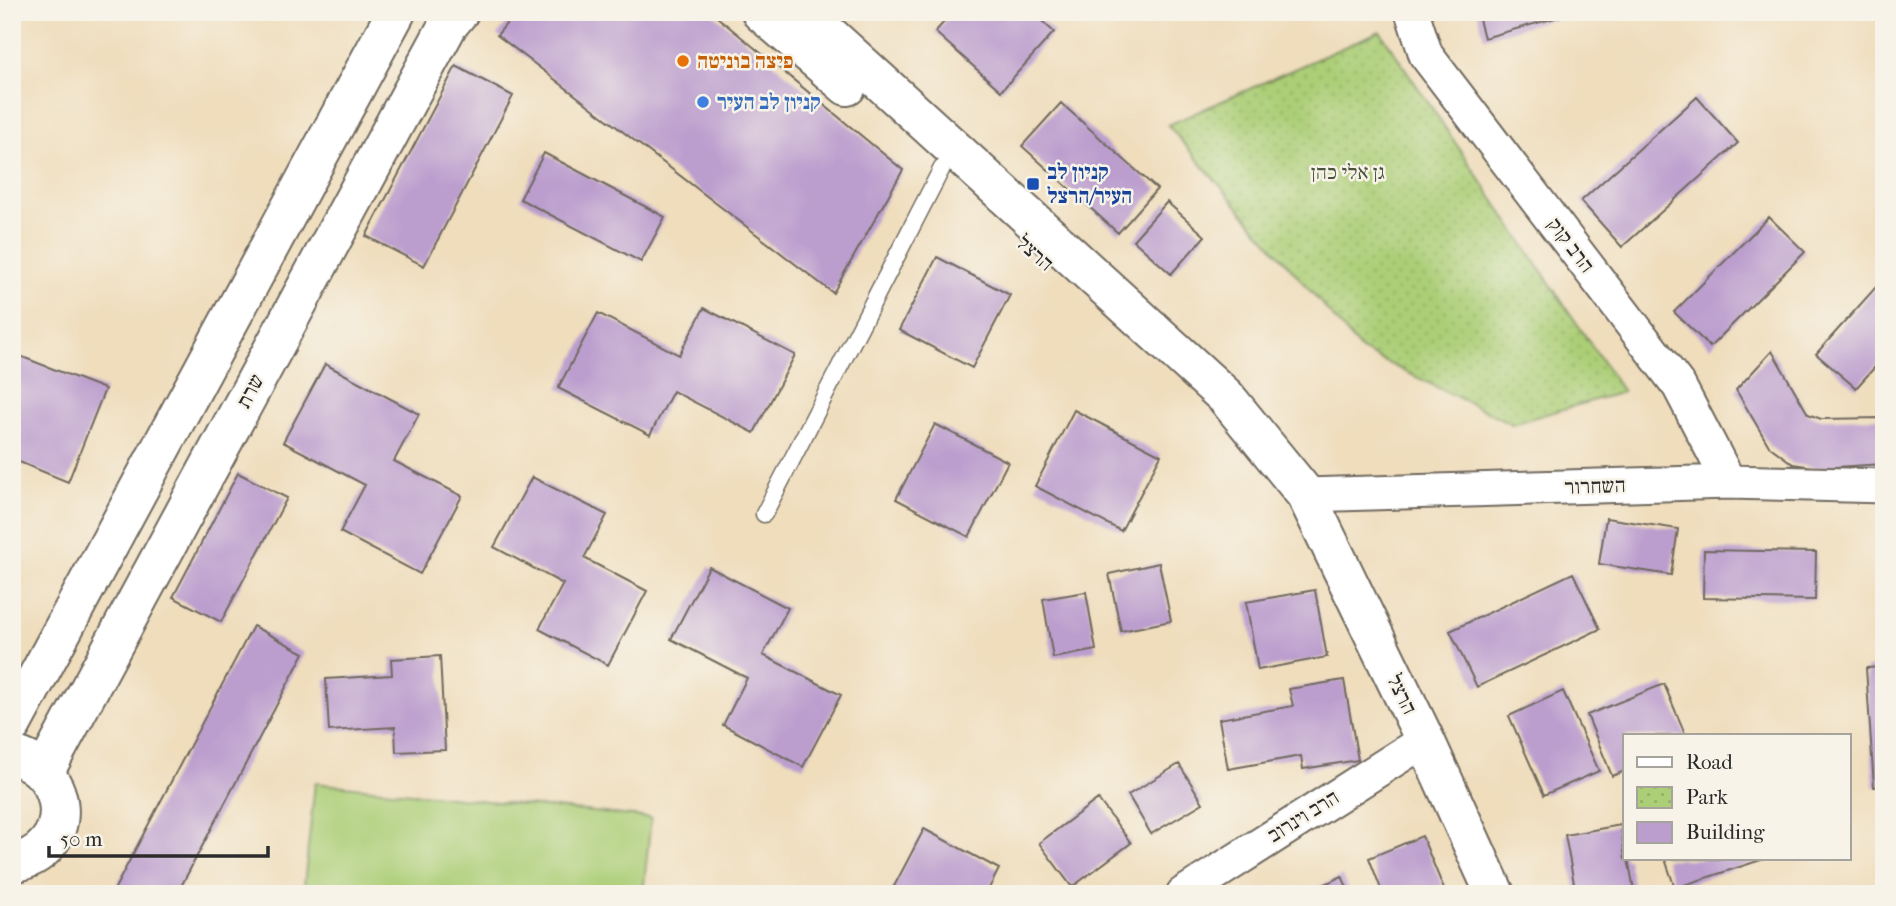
<svg xmlns="http://www.w3.org/2000/svg" width="1896" height="906" font-family="'IM FELL French Canon','Frank Ruhl Libre',serif">
  <style>
    .park { fill: url(#park-dots); stroke: #6b7c50; stroke-width: 2 }
    .pitch { fill: #abce76; stroke: #6b7c50; stroke-width: 2 }
    .building { fill: #bb9ece }
    .lines { fill: none; stroke-linecap: round; stroke-linejoin: round }
    .service-casing { stroke: #70695e; stroke-width: 19 }
    .minor-casing { stroke: #70695e; stroke-width: 37 }
    .tertiary-casing { stroke: #70695e; stroke-width: 42 }
    .service { stroke: #fff; stroke-width: 16 }
    .minor { stroke: #fff; stroke-width: 33 }
    .tertiary { stroke: #fff; stroke-width: 38 }
    .food-dot { fill: #e8710a; stroke: #f7f3e8; stroke-width: 2.5 }
    .shop-dot { fill: #3f7fe0; stroke: #f7f3e8; stroke-width: 2.5 }
    .transit-dot { fill: #1a4fb4; stroke: #f7f3e8; stroke-width: 2.5 }
    .labels { text-anchor: middle; dominant-baseline: central; stroke-width: 5; stroke-linejoin: round; paint-order: stroke }
    .food-label { font-size: 21px; font-weight: bold; fill: #c56008; stroke: #f7f3e8; text-anchor: start }
    .shop-label { font-size: 21px; font-weight: bold; fill: #366cbe; stroke: #f7f3e8; text-anchor: start }
    .transit-label { font-size: 21px; font-weight: bold; fill: #164399; stroke: #f7f3e8; text-anchor: start }
    .park-label { font-size: 21px; fill: #4b543e; stroke: #f7f3e8 }
    .street-label { font-size: 21px; fill: #2b2b2b; stroke: #f7f3e8 }
  </style>
  <defs>
    <pattern id="park-dots" width="8" height="8" patternUnits="userSpaceOnUse" patternTransform="scale(1.75)"><rect width="8" height="8" fill="#abce76"/><path d="M2 2h.1M6 6h.1" fill="none" stroke="#93b166" stroke-width="1.8" stroke-linecap="round"/></pattern>
  </defs>
  <rect width="100%" height="100%" fill="#f7f3e8"/>
  <filter id="ink" filterUnits="userSpaceOnUse"><feTurbulence type="fractalNoise" baseFrequency=".0143" numOctaves="2"/><feDisplacementMap in="SourceGraphic" scale="14" xChannelSelector="R" yChannelSelector="G"/><feConvolveMatrix kernelMatrix="1 2 1 2 8 2 1 2 1" color-interpolation-filters="sRGB"/></filter>
  <filter id="wash" filterUnits="userSpaceOnUse"><feTurbulence type="fractalNoise" baseFrequency=".00686" numOctaves="4" result="noise"/><feDisplacementMap in="SourceGraphic" scale="28" xChannelSelector="R" yChannelSelector="G"/><feGaussianBlur stdDeviation="1.57" result="paint"/><feColorMatrix in="noise" values="0 0 0 0 0 0 0 0 0 0 0 0 0 0 0 0 0 1.4 0 .05"/><feComposite in="paint" operator="in"/></filter>
  <g filter="url(#wash)">
    <rect width="100%" height="100%" fill="#efddbc"/>
    <path class="park" d="M1380 31 1623 392 1512 424 1361 350 1168 125Z"/>
    <path class="pitch" d="M315 783 651 818 643 894H303Z"/>
    <g id="blocks">
      <path class="building" d="M516 12H711L903 170 833 293 497 35Z
        M953 12H1032L1054 32 1001 91 935 32Z
        M1477 12H1572L1573 13 1484 38Z
        M456 66 513 96 424 266 366 236Z
        M1697 97 1738 143 1622 247 1581 201Z
        M1061 103 1157 189 1118 233 1022 146Z
        M544 153 665 217 641 262 520 199Z
        M1167 202 1205 236 1171 274 1133 240Z
        M1769 217 1805 252 1710 347 1674 312Z
        M937 257 1010 295 972 368 899 330Z
        M1884 278V357L1856 388 1816 354Z
        M704 308 795 355 754 433 673 391 650 435 558 388 598 313 679 355Z
        M1772 351 1808 414 1821 419 1881 418 1884 464 1819 468 1793 464 1769 446 1736 390Z
        M12 353 105 389 68 482 12 459Z
        M325 364 419 414 394 461 462 496 420 574 340 532 365 485 283 442Z
        M1074 410 1161 455 1121 531 1035 486Z
        M935 424 1008 462 969 537 896 499Z
        M238 473 287 498 221 622 173 597Z
        M532 477 607 515 584 558 647 591 608 665 539 629 563 584 494 547Z
        M1606 518 1678 529 1671 575 1599 564Z
        M1704 550 1816 552 1815 600 1703 598Z
        M1159 563 1171 621 1121 631 1109 574Z
        M709 567 788 608 763 655 841 695 803 767 723 725 747 678 671 639Z
        M1573 573 1600 629 1477 687 1450 631Z
        M1315 590 1327 657 1258 670 1246 602Z
        M1086 592 1096 650 1053 658 1043 599Z
        M253 626 304 653 177 894H122L114 890Z
        M440 656 445 750 396 752 395 727 329 731 326 679 392 675 391 659Z
        M1884 667V786L1874 787 1866 668Z
        M1344 680 1358 760 1303 769 1301 756 1228 769 1219 719 1293 706 1289 689Z
        M1664 684 1686 736H1625V771L1612 776 1587 715Z
        M1563 691 1599 771 1544 795 1509 716Z
        M1179 764 1203 803 1151 834 1128 795Z
        M1098 799 1131 843 1072 887 1039 843Z
        M1621 825 1625 859H1628L1635 894H1576L1565 835Z
        M924 829 999 869 986 894H890Z
        M1422 836 1446 894H1383L1369 858Z
        M1665 859H1764L1675 888Z
        M1342 876 1350 894H1304Z"/>
    </g>
  </g>
  <g filter="url(#ink)">
    <use href="#blocks" fill-opacity="0" stroke="#70695e" stroke-width="2"/>
    <g class="lines">
      <defs>
        <path id="service" d="M764 514 942 168"/>
        <path id="minor" d="M1412 12 1426 55 1679 386 1729 482
          M1306 495 1729 482 1884 486
          M1183 894 1425 740"/>
        <path id="tertiary" d="M761 12 847 86
          M804 12 1226 397 1306 495 1425 740 1495 894
          M12 724 396 12
          M12 755C73 770 76 852 12 863
          M45 771 448 25 459 12"/>
      </defs>
      <use href="#service" class="service-casing"/>
      <use href="#minor" class="minor-casing"/>
      <use href="#tertiary" class="tertiary-casing"/>
      <use href="#service" class="service"/>
      <use href="#minor" class="minor"/>
      <use href="#tertiary" class="tertiary"/>
    </g>
  </g>
  <circle class="food-dot" cx="683" cy="61" r="7"/>
  <circle class="shop-dot" cx="703" cy="102" r="7"/>
  <rect class="transit-dot" x="1026" y="177" width="14" height="14" rx="3.5"/>
  <g class="labels">
    <g class="food-label">
      <text x="697" y="61">פיצה בוניטה</text>
    </g>
    <g class="shop-label">
      <text x="717" y="102">קניון לב העיר</text>
    </g>
    <g class="transit-label">
      <text x="1047" y="172">קניון לב<tspan x="1047" dy="24">העיר/הרצל</tspan></text>
    </g>
    <g class="park-label">
      <text x="1348" y="172">גן אלי כהן</text>
    </g>
    <g class="street-label">
      <text transform="translate(1571 245) rotate(53)">הרב קוק</text>
      <text transform="translate(1035 253) rotate(42)">הרצל</text>
      <text transform="translate(250 391) rotate(-62)">שרת</text>
      <text transform="translate(1595 486) rotate(-2)">השחרור</text>
      <text transform="translate(1402 694) rotate(64)">הרצל</text>
      <text transform="translate(1303 816) rotate(-32)">הרב וינרוב</text>
    </g>
  </g>
  <rect width="1896" height="906" fill="none" stroke="#f7f3e8" stroke-width="42"/>
  <rect x="1623" y="734" width="228" height="126" fill="#f7f3e8" stroke="#a5a39c" stroke-width="2"/>
  <rect x="1637" y="757" width="35" height="10" fill="#ffffff" stroke="#a5a39c" stroke-width="2"/>
  <text x="1686" y="769" font-size="21" fill="#2b2b2b">Road</text>
  <rect x="1637" y="787" width="35" height="21" fill="url(#park-dots)" stroke="#a5a39c" stroke-width="2"/>
  <text x="1686" y="804" font-size="21" fill="#2b2b2b">Park</text>
  <rect x="1637" y="822" width="35" height="21" fill="#bb9ece" stroke="#a5a39c" stroke-width="2"/>
  <text x="1686" y="839" font-size="21" fill="#2b2b2b">Building</text>
  <path d="M49 846v10h219v-10" fill="none" stroke="#2b2b2b" stroke-width="3.5"/>
  <text x="60" y="846" font-size="21" fill="#2b2b2b" stroke="#f7f3e8" stroke-width="5" paint-order="stroke">50 m</text>
</svg>
